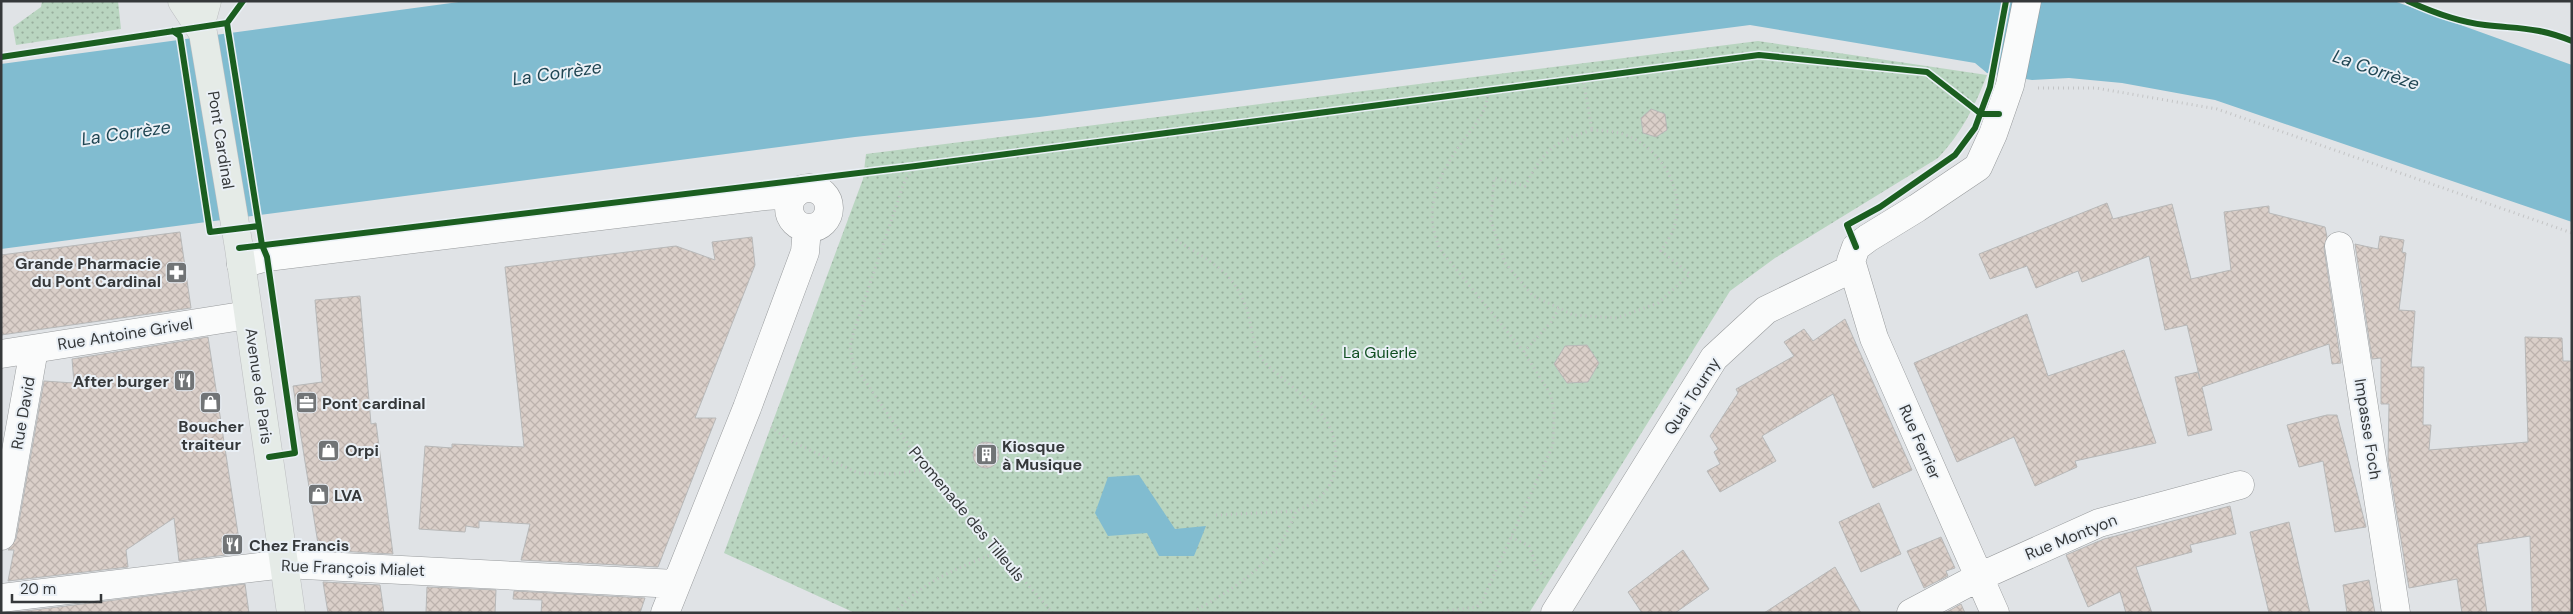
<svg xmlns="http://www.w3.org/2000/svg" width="2573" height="614" font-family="'DM Sans',sans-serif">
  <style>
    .green { fill: url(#green-dots) }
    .water { fill: #81bcd0 }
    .building { fill: url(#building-cross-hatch); stroke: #b7b8b8 }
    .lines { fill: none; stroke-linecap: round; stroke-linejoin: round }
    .minor-casing { stroke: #989b9d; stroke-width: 29 }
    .major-casing { stroke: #bcbec0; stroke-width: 29 }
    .path { stroke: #c3c4c5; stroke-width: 3; stroke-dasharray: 1 4; stroke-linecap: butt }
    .minor { stroke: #fafbfb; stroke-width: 28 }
    .major { stroke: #e5ebe7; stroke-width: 28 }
    .cycleway-casing { stroke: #eaf0f6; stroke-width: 9 }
    .cycleway { stroke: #1b5e20; stroke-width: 6 }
    .labels { text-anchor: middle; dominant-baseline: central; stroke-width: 4; stroke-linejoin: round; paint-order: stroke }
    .street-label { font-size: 16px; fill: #35383a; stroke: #eaf0f6 }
    .poi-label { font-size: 16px; font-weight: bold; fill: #35383a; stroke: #eaf0f6; text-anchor: start }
    .park-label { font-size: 16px; fill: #114f22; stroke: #eaf0f6 }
    .water-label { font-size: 18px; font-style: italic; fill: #1f4552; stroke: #eaf0f6 }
  </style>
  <defs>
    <pattern id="green-dots" width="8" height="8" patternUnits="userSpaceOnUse" patternTransform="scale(1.25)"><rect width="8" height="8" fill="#b9d5c0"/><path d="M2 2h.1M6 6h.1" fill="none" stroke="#97ae9d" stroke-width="1.8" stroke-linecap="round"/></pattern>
    <pattern id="building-cross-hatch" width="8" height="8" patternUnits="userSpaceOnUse" patternTransform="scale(1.25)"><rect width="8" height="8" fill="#dacfc9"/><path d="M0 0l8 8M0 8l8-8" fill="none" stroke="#bcb2ad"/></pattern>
  </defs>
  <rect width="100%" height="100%" fill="#e0e3e6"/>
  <path class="green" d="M42 1H118L121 29 16 45 13 27 41 7Z
    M1758 41 1987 75C1975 106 1961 134 1938 158L1775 258 1730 291 1529 613H855L724 553 863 179 866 154Z"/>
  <path class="water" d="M466 1H2394L2572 65V222L2215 100 2122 83 2069 78 2032 80 1987 73 1975 63 1750 25 1039 117 855 137 1 249V64Z
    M1139 475 1175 529 1206 526 1194 556H1159L1147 533 1108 536 1095 513 1108 477Z"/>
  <path class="building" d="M1651 109 1665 114 1667 130 1656 137 1643 133 1641 118Z
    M2107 203 2113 219 2172 204 2191 279 2231 270 2224 212 2269 206V213L2325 227 2327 237 2324 248 2341 363 2332 364 2329 344 2202 387 2212 430 2188 436 2175 377 2198 372 2200 379 2187 325 2165 330 2149 256 2082 282 2078 271 2036 288 2027 266 1990 279 1979 254Z
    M180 232 191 308 1 335V255Z
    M2380 236 2404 240 2402 252 2406 253 2399 310 2415 311 2411 367H2424L2423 425H2431L2429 450 2528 442 2525 337 2562 338 2563 361H2572V613H2532L2530 536 2477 544 2487 613H2462L2457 579 2409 588 2388 461 2389 404H2381V358L2372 359 2355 244 2378 249Z
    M752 237 755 265 695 418H716L658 567 521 560 530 524 479 521V528L466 526 465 532 419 529 425 446 452 448V444L524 447 505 267 676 246 715 260 712 242Z
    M360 296 371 424 376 423 393 554 319 550 293 386 322 382 315 300Z
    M2027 314 2048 376 2124 350 2156 443 2075 461 2077 467 2035 486 2014 437 1957 462 1914 363Z
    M1845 319 1912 470 1873 488 1833 394 1762 436 1776 461 1720 492 1707 471 1720 464 1714 452 1718 449 1710 436 1738 393 1736 389 1794 356 1784 342 1804 329 1813 341Z
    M208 337 241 553 179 561 174 518 126 550 128 567 8 581 14 550H8L16 539 44 381 74 383 72 359Z
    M1587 345 1599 363 1588 382 1567 383 1554 364 1565 346Z
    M2327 415H2337L2366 527 2335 532 2323 461 2299 467 2287 425Z
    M973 455a13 13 0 1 1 26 0a13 13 0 1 1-26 0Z
    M1879 503 1901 554 1861 572 1839 522Z
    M2230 506 2236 534 2190 545 2192 552 2136 567 2152 613H2126L2120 592 2088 607 2066 555 2104 539Z
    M2289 522 2310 613H2269L2250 532Z
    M1941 537 1955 568 1946 571 1948 576 1924 588 1907 551Z
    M1683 550 1709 589 1675 613H1642L1628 592Z
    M1835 567 1861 613H1764Z
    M2369 580 2375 613H2347L2343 585Z
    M323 582 380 585 384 613H328Z
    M245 584 249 613H9Z
    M427 587 496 590 495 613 426 612Z
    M514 591 645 598 640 613H541L542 600 513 599Z
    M1961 604 1965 613H1945Z"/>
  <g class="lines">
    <defs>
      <path id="minor" d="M789 208a20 20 0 1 1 40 0a20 20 0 1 1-40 0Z
        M2339 246 2396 613
        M241 264 267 257 765 196 795 194
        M1 354 248 315
        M1 536 34 349
        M1 598 284 564 676 584
        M665 613 747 408 805 252 807 228
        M1555 613 1714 358 1766 310 1853 268
        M1911 613 1979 577 2099 523 2240 485
        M1995 613 1874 338 1851 261 1856 247 1868 238 1917 208 1978 167 1993 134 2010 85 2027 1"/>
      <path id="major" d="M182 1 203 33
        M207 1 200 27 203 33 239 248 291 613"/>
    </defs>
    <use href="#minor" class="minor-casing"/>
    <use href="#major" class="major-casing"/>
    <path class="path" d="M1583 78 1592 130
      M2038 88H2096L2217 109 2572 233
      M1592 130C1602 131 1614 131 1623 134 1659 146 1687 189 1674 227 1672 235 1665 244 1661 251L1690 274 1658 303 1617 318 1573 315 1559 308 1533 296 1505 263 1491 221 1494 178 1525 186C1544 150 1553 142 1592 130Z
      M916 166 905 180 854 331 850 347 853 363 925 469 1053 613
      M1176 240C1212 263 1237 272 1249 317 1252 331 1254 347 1263 360 1267 366 1274 371 1280 376 1312 405 1341 419 1335 468 1332 491 1316 503 1296 511 1290 527 1282 544 1269 557 1249 579 1217 599 1191 613
      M1524 352 1551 322 1559 308
      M771 427 789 440 858 473 894 474 925 469
      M1216 515 1296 511
      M1511 537 1529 546 1538 570 1545 577
      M895 613C920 582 962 566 998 552
      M1428 613 1477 607 1483 599 1553 445 1554 413 1551 395 1524 352 1442 252C1421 215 1437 177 1460 145 1473 126 1486 116 1488 92"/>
    <use href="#minor" class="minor"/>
    <use href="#major" class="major"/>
    <defs>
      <path id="cycleway" d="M243 1 227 23 228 30 262 245 267 257 295 453 269 457
        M2408 1C2432 12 2459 22 2485 25 2520 29 2537 27 2572 41
        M173 31 180 36 210 232 259 226
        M1 57 227 23
        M1856 247 1847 225 1880 207 1955 155 1975 128 1990 87 2006 1
        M239 248 916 166 1759 55 1927 72 1981 114H1999"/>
    </defs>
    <use href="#cycleway" class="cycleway-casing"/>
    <use href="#cycleway" class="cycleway"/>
  </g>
  <defs>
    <symbol id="pharmacy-square" viewBox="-11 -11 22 22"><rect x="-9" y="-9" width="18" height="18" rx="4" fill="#717476" stroke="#eaf0f6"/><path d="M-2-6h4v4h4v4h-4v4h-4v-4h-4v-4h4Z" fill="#fff"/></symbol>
    <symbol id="restaurant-square" viewBox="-11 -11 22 22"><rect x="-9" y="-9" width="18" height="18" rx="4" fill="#717476" stroke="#eaf0f6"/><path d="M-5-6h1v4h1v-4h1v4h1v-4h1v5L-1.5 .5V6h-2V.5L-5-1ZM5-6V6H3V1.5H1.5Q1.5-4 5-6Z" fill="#fff"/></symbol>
    <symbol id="shop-square" viewBox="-11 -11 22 22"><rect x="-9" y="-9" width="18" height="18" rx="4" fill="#717476" stroke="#eaf0f6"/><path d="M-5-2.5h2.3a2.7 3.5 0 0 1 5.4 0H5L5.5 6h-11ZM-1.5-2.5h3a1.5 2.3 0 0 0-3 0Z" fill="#fff"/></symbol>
    <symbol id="office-square" viewBox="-11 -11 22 22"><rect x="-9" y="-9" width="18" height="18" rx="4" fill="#717476" stroke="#eaf0f6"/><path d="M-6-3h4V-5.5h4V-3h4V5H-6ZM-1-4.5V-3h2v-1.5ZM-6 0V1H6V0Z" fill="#fff"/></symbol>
    <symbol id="building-square" viewBox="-11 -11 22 22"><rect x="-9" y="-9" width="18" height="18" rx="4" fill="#717476" stroke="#eaf0f6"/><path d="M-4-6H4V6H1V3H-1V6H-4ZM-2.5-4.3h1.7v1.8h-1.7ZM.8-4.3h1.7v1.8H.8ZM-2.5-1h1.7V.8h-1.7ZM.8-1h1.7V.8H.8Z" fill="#fff"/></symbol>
  </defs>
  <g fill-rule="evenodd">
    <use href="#pharmacy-square" x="164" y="260" width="25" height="25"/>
    <use href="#restaurant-square" x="172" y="368" width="25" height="25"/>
    <use href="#shop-square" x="198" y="390" width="25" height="25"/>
    <use href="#office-square" x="294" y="390" width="25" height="25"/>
    <use href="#shop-square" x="316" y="438" width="25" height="25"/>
    <use href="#building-square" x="974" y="442" width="25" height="25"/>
    <use href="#shop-square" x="306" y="482" width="25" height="25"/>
    <use href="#restaurant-square" x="220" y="532" width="25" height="25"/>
  </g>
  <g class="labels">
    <g class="street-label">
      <text transform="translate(221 140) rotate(81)">Pont Cardinal</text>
      <text transform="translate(125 334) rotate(-9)">Rue Antoine Grivel</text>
      <text transform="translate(259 386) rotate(82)">Avenue de Paris</text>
      <text transform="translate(1692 396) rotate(-57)">Quai Tourny</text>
      <text transform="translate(23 413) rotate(-80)">Rue David</text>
      <text transform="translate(2368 429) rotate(81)">Impasse Foch</text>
      <text transform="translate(1920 442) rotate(66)">Rue Ferrier</text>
      <text transform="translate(967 514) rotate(50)">Promenade des Tilleuls</text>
      <text transform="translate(2071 537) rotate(-22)">Rue Montyon</text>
      <text transform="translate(353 568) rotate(2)">Rue François Mialet</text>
    </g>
    <g class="poi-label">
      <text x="161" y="263" text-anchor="end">Grande Pharmacie<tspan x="161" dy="18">du Pont Cardinal</tspan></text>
      <text x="169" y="381" text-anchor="end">After burger</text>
      <text x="322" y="403">Pont cardinal</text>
      <text x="211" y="426" text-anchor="middle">Boucher<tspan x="211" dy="18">traiteur</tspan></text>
      <text x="1002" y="446">Kiosque<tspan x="1002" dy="18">à Musique</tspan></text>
      <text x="345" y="450">Orpi</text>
      <text x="334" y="495">LVA</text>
      <text x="249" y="545">Chez Francis</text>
    </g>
    <g class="park-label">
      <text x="1380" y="352">La Guierle</text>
    </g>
    <g class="water-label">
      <text transform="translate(2376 70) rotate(19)">La Corrèze</text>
      <text transform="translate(557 73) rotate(-8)">La Corrèze</text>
      <text transform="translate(126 133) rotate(-8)">La Corrèze</text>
    </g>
  </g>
  <rect width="2573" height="614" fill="none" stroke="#35383a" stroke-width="5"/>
  <path d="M12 594v8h89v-8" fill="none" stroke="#35383a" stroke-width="2.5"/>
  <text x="20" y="594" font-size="15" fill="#35383a" stroke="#eaf0f6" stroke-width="4" paint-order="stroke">20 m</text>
</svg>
